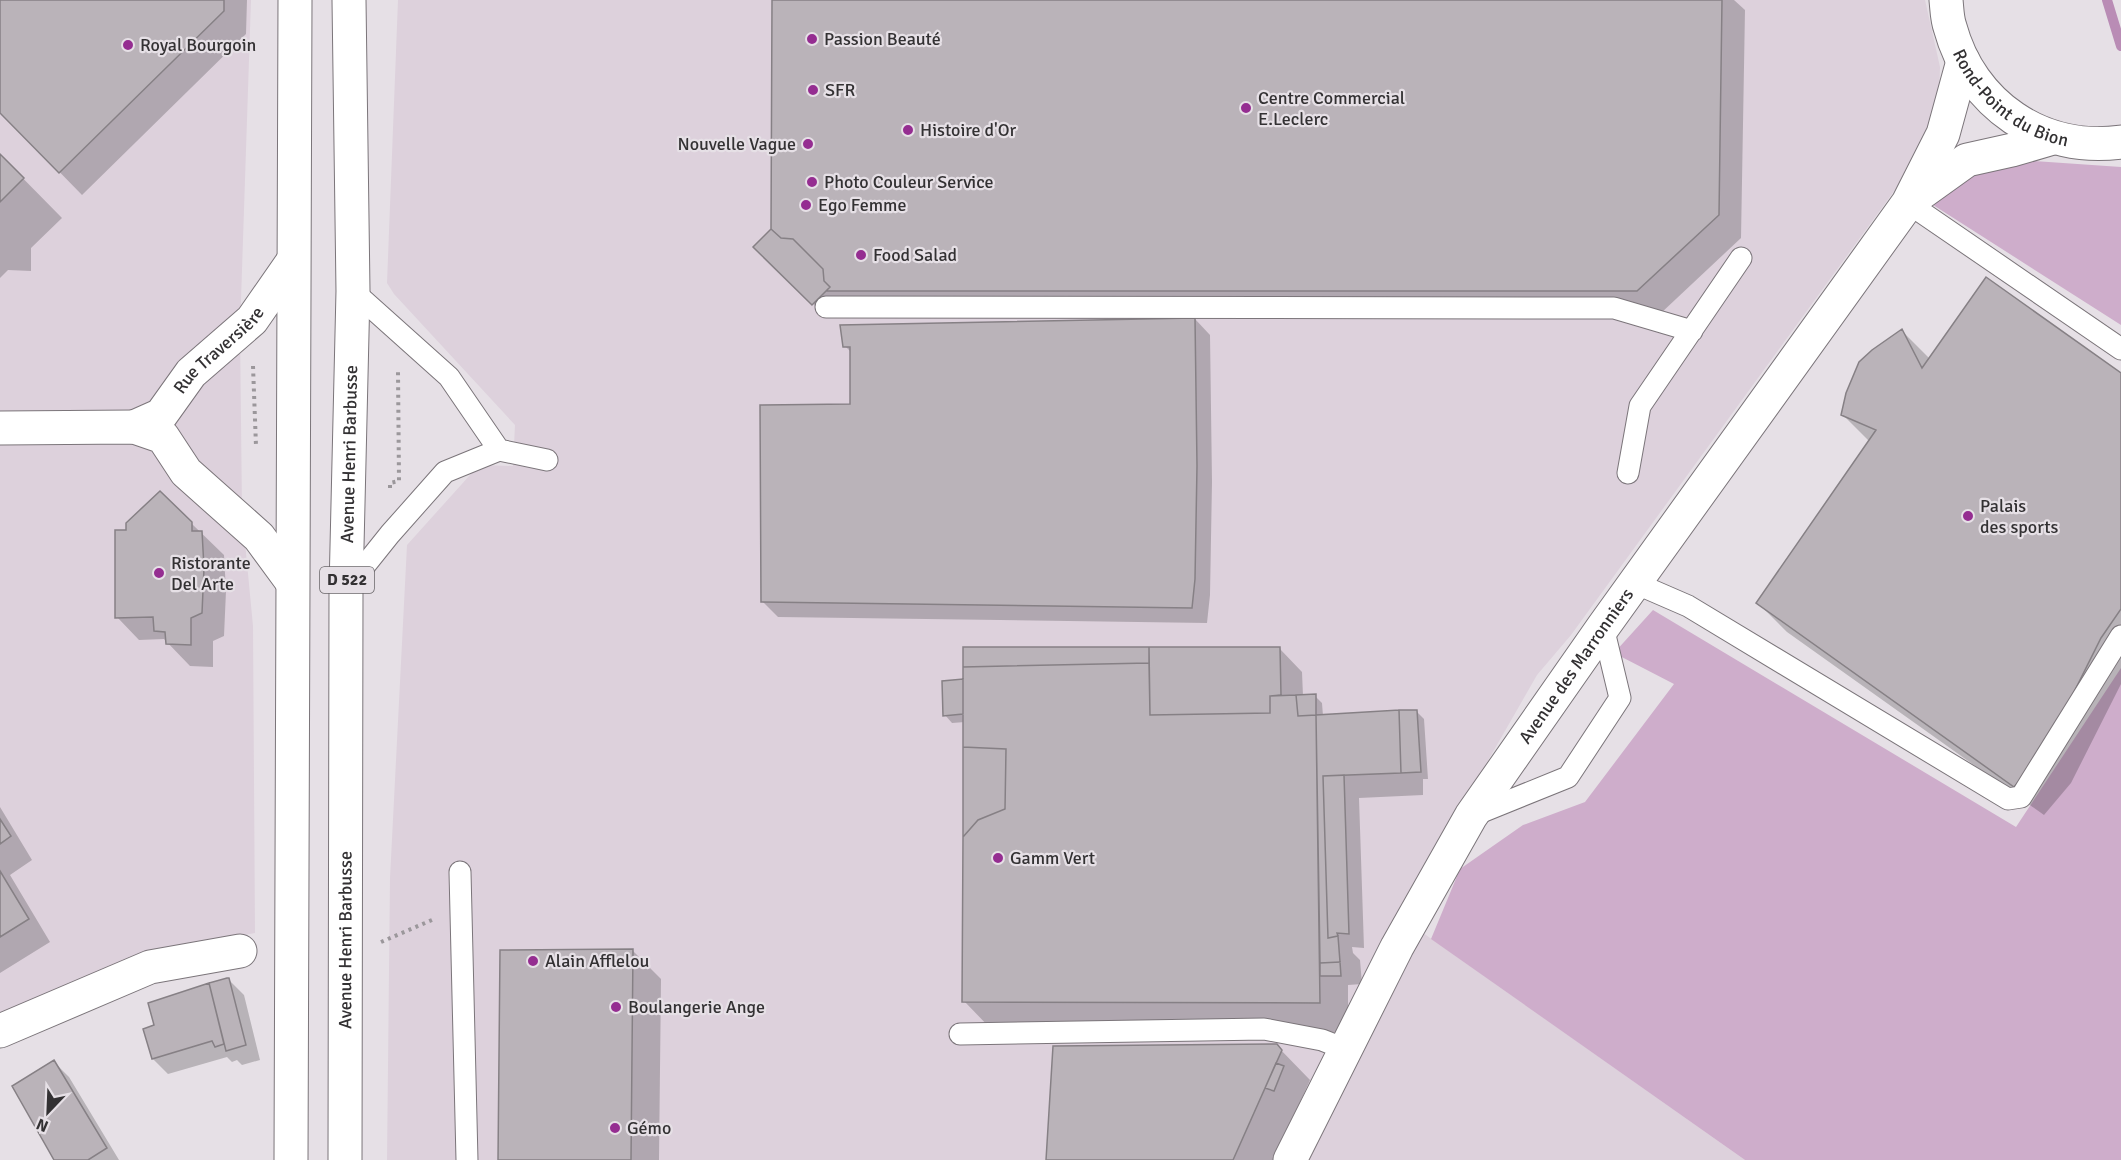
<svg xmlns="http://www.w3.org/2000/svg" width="2121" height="1160" font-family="Signika,sans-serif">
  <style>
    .built { fill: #ddd1dc }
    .green { fill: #ceadcb }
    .shadow { fill: #0003 }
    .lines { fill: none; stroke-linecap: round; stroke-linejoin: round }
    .stream { stroke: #b98cb5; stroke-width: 10 }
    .building { fill: #bab3b9; stroke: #868085; stroke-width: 1.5 }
    .service-casing { stroke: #7b757a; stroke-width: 23 }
    .minor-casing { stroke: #7b757a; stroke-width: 35 }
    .secondary-casing { stroke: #7b757a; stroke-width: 35 }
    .primary-casing { stroke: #7b757a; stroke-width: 35 }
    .path { stroke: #9b979b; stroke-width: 4; stroke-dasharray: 3 4.5; stroke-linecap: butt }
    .service { stroke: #fff; stroke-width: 21 }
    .minor { stroke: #fff; stroke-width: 33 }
    .secondary { stroke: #fff; stroke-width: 33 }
    .primary { stroke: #fff; stroke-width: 33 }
    .poi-dot { fill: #952d91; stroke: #e6e0e6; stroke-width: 2 }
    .labels { text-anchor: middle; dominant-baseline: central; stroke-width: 4.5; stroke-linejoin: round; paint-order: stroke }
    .shield { fill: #e6e0e6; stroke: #696669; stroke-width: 1.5 }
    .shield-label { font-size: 16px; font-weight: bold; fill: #333133 }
    .poi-label { font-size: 18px; fill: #333133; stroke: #e6e0e6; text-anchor: start }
    .street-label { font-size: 18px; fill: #333133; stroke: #e6e0e6 }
  </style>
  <rect width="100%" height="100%" fill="#e6e0e6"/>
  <path class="built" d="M0 0H251L240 330 242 511 253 626 255 933 143 954 0 1022Z
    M398 0H1925L1940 67 1939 103 1921 154 1571 635 1537 675 1399 916 1745 1160H387L390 878 407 545 479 465 513 466 515 425 394 294 387 283Z"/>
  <path class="green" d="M2034 161 2121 167V325L1930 203 1960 179 1994 164Z
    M1653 610 2016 827 2121 668V1160H1745L1431 939 1460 869 1523 825 1585 802 1674 684 1614 653Z"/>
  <path class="shadow" d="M0 0H247L246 34 82 195 0 111Z
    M774 0H1734L1745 10 1741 238 1660 314 821 311 756 247 773 229Z
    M0 155 62 218 31 248V271L8 270 0 278Z
    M1195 319 1210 335 1212 482 1210 595 1207 623 778 617 762 601 852 406 851 352 845 346Z
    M1902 331 1930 359 2121 375V684L2071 783 2044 815 1787 632 1758 603 1870 442 1843 415Z
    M160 493 224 555 226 591 224 636 213 641V667L190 666 164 639 139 640 117 617 128 531Z
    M964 649H1280L1302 672 1303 696H1315L1322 703 1323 716 1416 711 1424 719 1428 779H1423V795L1359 798 1364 948 1352 947 1353 953 1360 960 1362 984 1348 985V1032L993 1031 964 1001 965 722 952 723 945 715 965 683Z
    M0 807 32 860 10 875 50 942 0 973Z
    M632 950 661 979 659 1160H500Z
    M229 980 244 995 260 1060 242 1065 237 1060 232 1062 227 1057 168 1074 153 1059 156 1026 150 1004Z
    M1277 1046 1310 1080 1274 1160H1048Z
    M54 1062 69 1077 119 1160H56Z"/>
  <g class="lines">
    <path class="stream" d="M2107 0 2121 46"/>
  </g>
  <path class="building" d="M0 0H224V11L59 173 0 113Z
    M772 0H1722L1719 215 1637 291H826L830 287 824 281 823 269 793 239 781 238 771 229Z
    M0 154 24 178 0 202Z
    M771 229 781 238 793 239 823 269 824 281 830 287 812 305 753 247Z
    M1986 277 2121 373V609L2101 638 2043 754 2014 787 1756 603 1876 430 1841 415 1846 393 1859 362 1872 350 1902 329 1922 368Z
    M1195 318 1197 466 1195 579 1192 608 761 602 760 405 850 404V347H843L840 325Z
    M160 491 192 522V531H202L204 568 202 613 191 618V645L166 644 165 632 154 631 153 617 115 618V530H126V523Z
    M963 647H1149V663L963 667Z
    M1149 647H1280L1281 695 1270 696V713L1150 715Z
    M1149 663 1150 715 1270 713V696L1296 695 1298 716 1316 715 1320 1003 962 1002 963 837 978 820 1005 809 1006 749 963 747V667Z
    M963 679V714L943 716 942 681Z
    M1316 694V715L1298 716 1296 695Z
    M1399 710 1401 773 1323 776 1328 938 1338 936 1340 962 1320 963 1316 715Z
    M1399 710H1417L1421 772 1401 773Z
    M963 747 1006 749 1005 809 978 820 963 837Z
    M1344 775 1349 934 1337 933 1338 936 1328 938 1323 776Z
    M0 819 11 836 0 844Z
    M0 871 29 919 0 937Z
    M633 949 631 1160H498L500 950Z
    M1340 962 1341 976H1320V963Z
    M227 978H229L246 1045 226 1051 209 983Z
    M209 983 224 1044 215 1047 212 1041 152 1059 143 1029 154 1025 148 1003Z
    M1277 1044 1282 1050 1233 1160H1046L1053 1046Z
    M54 1060 107 1148 88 1160H54L12 1086Z
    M1276 1063 1284 1066 1274 1091 1265 1088Z"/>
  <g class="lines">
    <defs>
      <path id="service" d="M1908 203 2121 349
        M353 291 449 377 499 450
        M826 307 1614 308 1692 331
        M1628 473 1640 406 1741 258
        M1635 583 1688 606 2008 799 2021 797 2121 636
        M346 589 390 534 445 472 499 450 547 460
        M1474 815 1568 777 1620 698 1603 627
        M460 872 467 1160
        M960 1034 1264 1029 1322 1040 1345 1049"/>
      <g id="minor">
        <path id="s1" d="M134 427 161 415 191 373 252 320 293 261"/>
        <path d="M0 428 134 427 163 437 186 472 259 537 292 582"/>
        <path d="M0 1031 150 967 240 951"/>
      </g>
      <g id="secondary">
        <path id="s2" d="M1946 0C1947 9 1947 19 1950 27 1971 105 2042 153 2121 142"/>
        <path d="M1914 198 1967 160 2012 150 2053 138"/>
        <path id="s3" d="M1290 1160 1397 947 1471 816 1603 627 1908 203 1943 134 1963 61"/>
      </g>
      <g id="primary">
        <path d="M291 1160 295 0"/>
        <path id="s4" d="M345 1160 346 589 353 291 349 0"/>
      </g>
    </defs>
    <use href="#service" class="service-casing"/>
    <use href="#minor" class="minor-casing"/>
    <use href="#secondary" class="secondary-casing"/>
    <use href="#primary" class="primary-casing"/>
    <path class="path" d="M253 366 256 446
      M390 488V483L399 481 398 371
      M381 942 432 920"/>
    <use href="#service" class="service"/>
    <use href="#minor" class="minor"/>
    <use href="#secondary" class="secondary"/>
    <use href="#primary" class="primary"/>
  </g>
  <g class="poi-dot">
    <circle cx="812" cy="39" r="6"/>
    <circle cx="128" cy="45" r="6"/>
    <circle cx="813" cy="90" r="6"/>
    <circle cx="1246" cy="108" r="6"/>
    <circle cx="908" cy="130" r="6"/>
    <circle cx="808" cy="144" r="6"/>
    <circle cx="812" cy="182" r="6"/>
    <circle cx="806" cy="205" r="6"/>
    <circle cx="861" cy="255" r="6"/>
    <circle cx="1968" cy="516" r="6"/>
    <circle cx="159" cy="573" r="6"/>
    <circle cx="998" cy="858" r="6"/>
    <circle cx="533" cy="961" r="6"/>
    <circle cx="616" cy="1007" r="6"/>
    <circle cx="615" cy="1128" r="6"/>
  </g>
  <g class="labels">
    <rect class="shield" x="320" y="567" width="54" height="26" rx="4.5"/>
    <g class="shield-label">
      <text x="347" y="580">D 522</text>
    </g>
    <g class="poi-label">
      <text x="824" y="39">Passion Beauté</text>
      <text x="140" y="45">Royal Bourgoin</text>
      <text x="825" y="90">SFR</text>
      <text x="1258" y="98">Centre Commercial<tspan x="1258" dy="21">E.Leclerc</tspan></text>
      <text x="920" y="130">Histoire d'Or</text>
      <text x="796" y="144" text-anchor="end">Nouvelle Vague</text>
      <text x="824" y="182">Photo Couleur Service</text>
      <text x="818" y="205">Ego Femme</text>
      <text x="873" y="255">Food Salad</text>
      <text x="1980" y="506">Palais<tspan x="1980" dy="21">des sports</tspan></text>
      <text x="171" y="563">Ristorante<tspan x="171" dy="21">Del Arte</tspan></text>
      <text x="1010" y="858">Gamm Vert</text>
      <text x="545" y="961">Alain Afflelou</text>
      <text x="628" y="1007">Boulangerie Ange</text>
      <text x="627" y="1128">Gémo</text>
    </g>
    <g class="street-label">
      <text stroke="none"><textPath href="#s2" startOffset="126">Rond-Point du Bion</textPath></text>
      <text stroke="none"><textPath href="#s1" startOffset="117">Rue Traversière</textPath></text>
      <text stroke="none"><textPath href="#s4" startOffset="706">Avenue Henri Barbusse</textPath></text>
      <text stroke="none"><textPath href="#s3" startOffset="572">Avenue des Marronniers</textPath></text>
      <text stroke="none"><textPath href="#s4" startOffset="220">Avenue Henri Barbusse</textPath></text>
    </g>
  </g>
  <g transform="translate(48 1112) rotate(203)" stroke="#e6e0e6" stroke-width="4.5" paint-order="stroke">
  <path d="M0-4.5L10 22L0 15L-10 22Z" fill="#333133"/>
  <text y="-9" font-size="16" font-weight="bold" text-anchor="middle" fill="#333133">N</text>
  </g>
</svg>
